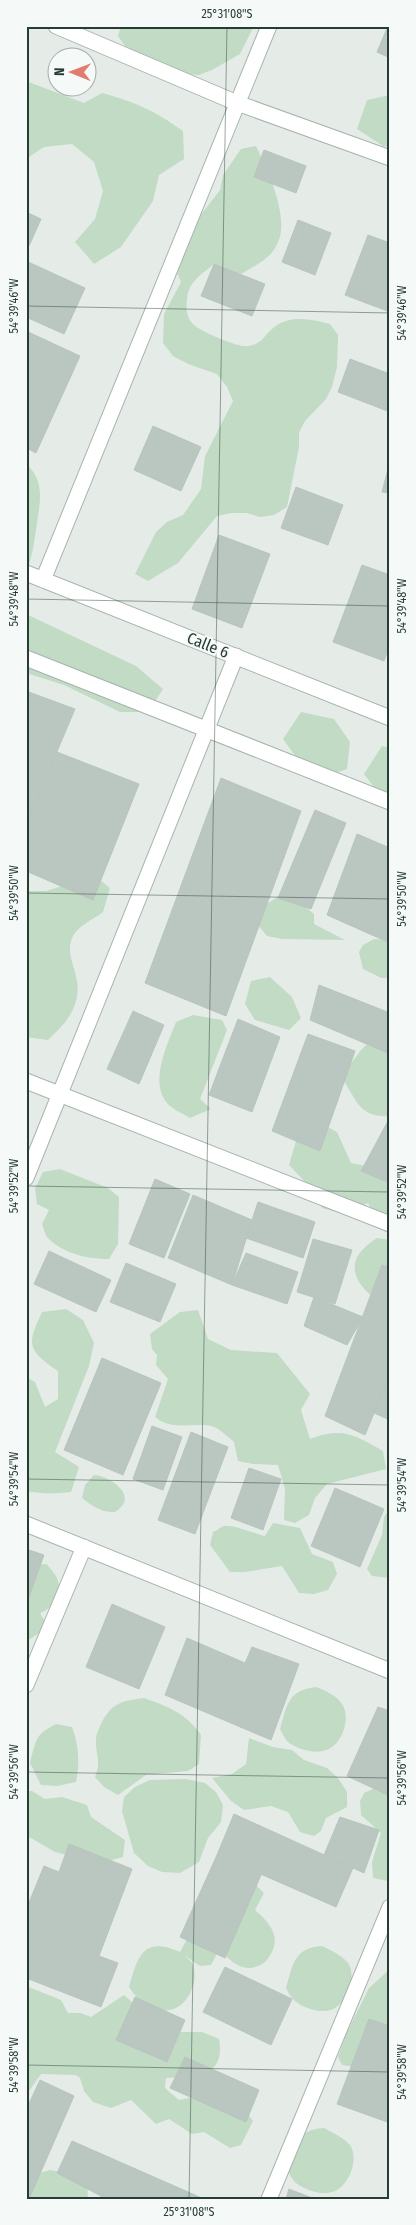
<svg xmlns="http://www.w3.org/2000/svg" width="416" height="2225" font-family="'Fira Sans Condensed',sans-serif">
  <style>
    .green { fill: #c1dbc5 }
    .building { fill: #bac7c1; stroke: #b8c5be }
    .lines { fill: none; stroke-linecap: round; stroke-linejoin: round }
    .street-casing { stroke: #a8b4ae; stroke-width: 17 }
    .street { stroke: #fff; stroke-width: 15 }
    .ticks { fill: none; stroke: #263c34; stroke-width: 1; stroke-opacity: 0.45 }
    .labels { text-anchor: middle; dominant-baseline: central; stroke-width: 4; stroke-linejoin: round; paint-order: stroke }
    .street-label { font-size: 16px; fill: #263c34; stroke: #f5f9f7 }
    .neatline { fill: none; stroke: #263c34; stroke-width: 2 }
    .ticks-label { font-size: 12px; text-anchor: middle; fill: #263c34 }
  </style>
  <rect width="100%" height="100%" fill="#e5ece8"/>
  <path class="green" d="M121 26H254L240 54 212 70 199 75 184 74 127 49 118 36Z
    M26 81 84 103 102 93C136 102 155 111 183 131L184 159 159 175 153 201 121 247 94 264 75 242 95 219 103 191 94 162 72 144 44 147 26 159Z
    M390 95V147L383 146 357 129 367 100Z
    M256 146C268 172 293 222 275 248 268 260 253 267 241 274L227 271 214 264C202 274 188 282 187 299 186 308 186 317 193 324 199 331 239 348 248 346 262 344 263 337 272 329 288 314 311 319 330 324L338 335 337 367 332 387 326 399 305 421 299 433V447L287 507 274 515 260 517 247 513H232L217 516 178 563 148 581 135 574 156 532 167 522 183 515 201 489 205 456 233 401 227 387 217 374 188 364 173 356 163 343 164 314 181 282 175 268 193 225 220 190 223 175 241 149Z
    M26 464C47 482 39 506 36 530 34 542 33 552 29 564L26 565Z
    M26 614 136 666 163 689 148 712H120L64 685 26 673Z
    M301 712 334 719 350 742 347 769 330 775 296 757 283 739Z
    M382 746 390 748V798L377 791 364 774Z
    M95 876 110 888 103 912C94 919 78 926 73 936 65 952 75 966 77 981 81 1007 65 1024 48 1040L26 1037V881L28 891H46Z
    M287 892 314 914V924L345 940 282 939 267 936 257 924 254 912 279 896Z
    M374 939 390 940V978H381L363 969 359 952 363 945Z
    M270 977 292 997 301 1018 289 1030 255 1020 245 1004 251 981Z
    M193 1015 222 1020 227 1030 200 1099 211 1109 190 1118C184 1114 176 1111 170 1106 147 1085 167 1046 176 1022Z
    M386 1026 390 1028V1116C358 1118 357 1099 341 1077L361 1050Z
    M310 1118 337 1132 351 1163 390 1171V1231L385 1232 368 1203 340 1213 322 1208 309 1186 289 1165 296 1141Z
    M60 1169 108 1188 119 1197 118 1244 109 1259C89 1259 64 1254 49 1239 45 1236 44 1229 42 1224L49 1210 37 1204 35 1188 43 1172Z
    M377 1238 390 1240V1290L375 1299C348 1277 347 1257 377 1238Z
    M66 1309 83 1320 94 1343 89 1366 55 1452 79 1467 71 1492C56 1494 41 1494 26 1491V1377L35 1382 45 1407 58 1399V1371C28 1350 26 1346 42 1312Z
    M198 1310 208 1339 231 1350 277 1353 310 1394 301 1410 310 1439C343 1427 353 1434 383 1451L386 1469 327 1484 315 1498 309 1515 295 1523 284 1520 285 1489 278 1465 253 1464 238 1461 234 1442C229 1438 222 1431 216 1428 201 1420 174 1433 155 1417L168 1379 156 1365 157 1355 152 1349 150 1334 180 1312Z
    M94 1475C105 1475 130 1489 124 1503 122 1507 118 1510 115 1512 102 1513 92 1506 82 1498L85 1485Z
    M390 1508V1578L372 1576 367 1569 382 1535 384 1517Z
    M273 1523 300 1528 312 1554 333 1562 337 1574 328 1590 314 1594 299 1593 282 1566 245 1572H230L210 1545 213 1532C216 1531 221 1527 224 1526 233 1524 255 1534 265 1536Z
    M47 1564C50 1569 57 1575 58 1581 62 1595 52 1609 40 1613L45 1622 39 1633 30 1639 26 1638V1577L35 1565Z
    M316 1687C326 1691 336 1695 342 1704 351 1717 343 1742 329 1749 318 1755 298 1750 288 1742 285 1739 282 1733 280 1729 287 1705 288 1690 316 1687Z
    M144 1698C169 1707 186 1713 201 1735L199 1764 188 1771 146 1775 118 1795 104 1787 95 1777C102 1759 95 1755 96 1739 96 1734 99 1729 101 1724 112 1702 122 1701 144 1698Z
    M56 1724 72 1727C79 1746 80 1762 76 1782L57 1786 41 1785 30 1763C36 1741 34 1735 56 1724Z
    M249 1738 273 1747 292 1750 304 1760 327 1768 338 1778 347 1792V1807L326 1818 321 1831 314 1836 300 1832 288 1812 271 1806 244 1810 231 1801 212 1778 232 1774 246 1764Z
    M186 1779 205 1783 216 1792 223 1805 221 1822 208 1838 199 1862 180 1873 162 1872 148 1866 134 1853 122 1811 124 1797 135 1787 150 1780Z
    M377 1787 390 1788V1878L388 1881 373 1878 372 1862 381 1833 361 1815 360 1801 364 1793Z
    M26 1791H32L45 1799 62 1797 87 1805 91 1817 125 1840 123 1857 101 1863 55 1852 31 1838 26 1837Z
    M246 1875 264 1893 255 1910C272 1925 283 1939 267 1960 264 1964 255 1968 249 1968 237 1968 227 1957 219 1950L211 1965 200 1966 184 1955C186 1957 190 1960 192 1963 195 1968 195 1977 194 1982 185 2021 147 2017 129 1987 138 1956 143 1936 180 1952L192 1930Z
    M322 1946C332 1951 342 1955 348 1963 357 1976 348 2001 335 2008 324 2015 304 2009 295 2001 291 1998 288 1992 286 1988 293 1964 294 1948 322 1946Z
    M390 1969V2051L361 2068 342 2065 338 2057 347 2032 369 1988Z
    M26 1986 61 2000 68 2013H80L91 2017 124 1995 133 2003 117 2040 166 2062 180 2032H202L219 2039C226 2078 195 2076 166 2078L165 2088 179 2100 204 2095 217 2104 219 2110 245 2111 253 2121 241 2145 230 2148 204 2132 192 2134 169 2119 156 2124 131 2100 111 2108 93 2102 84 2091 80 2078 76 2075 41 2074 29 2091 26 2090Z
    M324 2128C333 2133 343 2137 350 2145 359 2158 350 2183 337 2190 325 2197 306 2191 296 2183 292 2180 290 2174 287 2170 295 2146 295 2130 324 2128Z
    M50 2170 73 2174 87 2179 88 2199H30L27 2190 32 2175Z"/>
  <path class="building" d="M388 26H390V58L377 52Z
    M264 150 306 166 296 193 254 177Z
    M26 212 41 219 29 246 26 245Z
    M298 220 331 233 315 275 282 262Z
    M368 235 390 243V312L345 295Z
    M26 261 85 288 64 334 26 317Z
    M214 264 265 284 252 316 201 296Z
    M26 331 80 356 36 453 26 448Z
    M350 359 390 374V412L338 392Z
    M153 426 201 447 181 491 134 470Z
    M390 461V493L382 492Z
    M296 487 343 505 328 545 281 528Z
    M219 535 270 554 242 628 192 609Z
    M362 565 390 575V644L384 661 333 642Z
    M26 691 75 709 26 825Z
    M57 752 139 784 93 900 26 871V825Z
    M221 778 301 811 226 1016 145 983Z
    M315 810 346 823 311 909 278 898Z
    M357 834 390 848V943L327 915Z
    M319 985 390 1013 388 1053 310 1020Z
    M133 1011 164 1025 139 1084 107 1069Z
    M238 1019 280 1037 252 1112 209 1095Z
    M308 1034 355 1051 320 1151 272 1131Z
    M388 1121H390V1183L361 1171Z
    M155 1179 190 1194 164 1258 129 1244Z
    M193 1195 252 1220 232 1285 168 1258Z
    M258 1202 315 1222 303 1258 246 1238Z
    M313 1239 352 1250 335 1304 297 1292Z
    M49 1251 111 1280 96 1312 34 1284Z
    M246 1253 298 1272 287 1304 232 1285Z
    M126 1263 176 1284 160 1322 110 1302Z
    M382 1265 390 1268V1374L365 1435 325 1416Z
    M314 1297 363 1317 347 1345 304 1326Z
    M102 1358 161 1383 123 1475 64 1450Z
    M390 1374V1420L374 1413Z
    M152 1426 182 1437 163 1490 133 1479Z
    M191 1432 228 1447 195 1534 158 1520Z
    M249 1468 281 1479 263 1530 231 1518Z
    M335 1488 384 1509 360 1567 311 1546Z
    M26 1549 44 1555 26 1605Z
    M112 1604 165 1627 139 1689 86 1667Z
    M187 1638 245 1663 252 1647 299 1664 271 1740 165 1695Z
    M378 1707 390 1711V1796L347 1776Z
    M234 1814 353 1868 336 1907 217 1855Z
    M340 1817 379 1830 364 1873 324 1855Z
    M69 1844 132 1869 99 1956 118 1963 101 2007 26 1978V1910L44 1866 59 1872Z
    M217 1855 261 1875 225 1958 180 1937Z
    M225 1967 292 1999 271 2045 203 2012Z
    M135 1997 185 2020 167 2062 116 2040Z
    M369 2019 390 2026V2123L337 2104Z
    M185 2057 259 2090 246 2122 170 2088Z
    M40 2080 74 2096 29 2199H26V2110Z
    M72 2141 204 2199H100L101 2196 57 2173Z
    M289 2189 315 2199H286Z"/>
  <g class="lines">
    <defs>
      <path id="street" d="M56 26 237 103 390 158
        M26 573 390 718
        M43 580 269 26
        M26 658 390 802
        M26 1081 390 1224
        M26 1178 236 656
        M26 1524 390 1671
        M26 1685 84 1547
        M269 2199 390 1907"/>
    </defs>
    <use href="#street" class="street-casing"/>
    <use href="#street" class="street"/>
  </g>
  <path class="ticks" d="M26 306 390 313M26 599 390 606M26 893 390 899M26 1186 390 1192M26 1479 390 1485M26 1772 390 1778M26 2065 390 2072M189 2199 227 26"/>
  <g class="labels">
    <g class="street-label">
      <text transform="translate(208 645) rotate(22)">Calle 6</text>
    </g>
  </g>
  <rect width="416" height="2225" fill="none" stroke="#f5f9f7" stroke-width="55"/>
  <g transform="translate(72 72) rotate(271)"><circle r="24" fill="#f5f9f7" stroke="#a2ada9"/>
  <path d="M0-4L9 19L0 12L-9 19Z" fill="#e27c6e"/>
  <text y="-8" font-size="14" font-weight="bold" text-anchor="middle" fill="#263c34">N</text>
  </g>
  <rect x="28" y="28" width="360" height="2170" class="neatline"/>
  <g class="ticks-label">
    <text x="227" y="18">25°31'08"S</text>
    <text transform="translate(14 306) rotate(-90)" y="4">54°39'46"W</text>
    <text transform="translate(402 313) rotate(-90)" y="4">54°39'46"W</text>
    <text transform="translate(14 599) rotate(-90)" y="4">54°39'48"W</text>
    <text transform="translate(402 606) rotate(-90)" y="4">54°39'48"W</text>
    <text transform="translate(14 893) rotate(-90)" y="4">54°39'50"W</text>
    <text transform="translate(402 899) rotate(-90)" y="4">54°39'50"W</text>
    <text transform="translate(14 1186) rotate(-90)" y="4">54°39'52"W</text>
    <text transform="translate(402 1192) rotate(-90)" y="4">54°39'52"W</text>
    <text transform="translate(14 1479) rotate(-90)" y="4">54°39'54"W</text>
    <text transform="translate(402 1485) rotate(-90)" y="4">54°39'54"W</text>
    <text transform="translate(14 1772) rotate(-90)" y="4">54°39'56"W</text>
    <text transform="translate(402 1778) rotate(-90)" y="4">54°39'56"W</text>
    <text transform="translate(14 2065) rotate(-90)" y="4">54°39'58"W</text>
    <text transform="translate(402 2072) rotate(-90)" y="4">54°39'58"W</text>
    <text x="189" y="2216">25°31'08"S</text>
  </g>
</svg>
